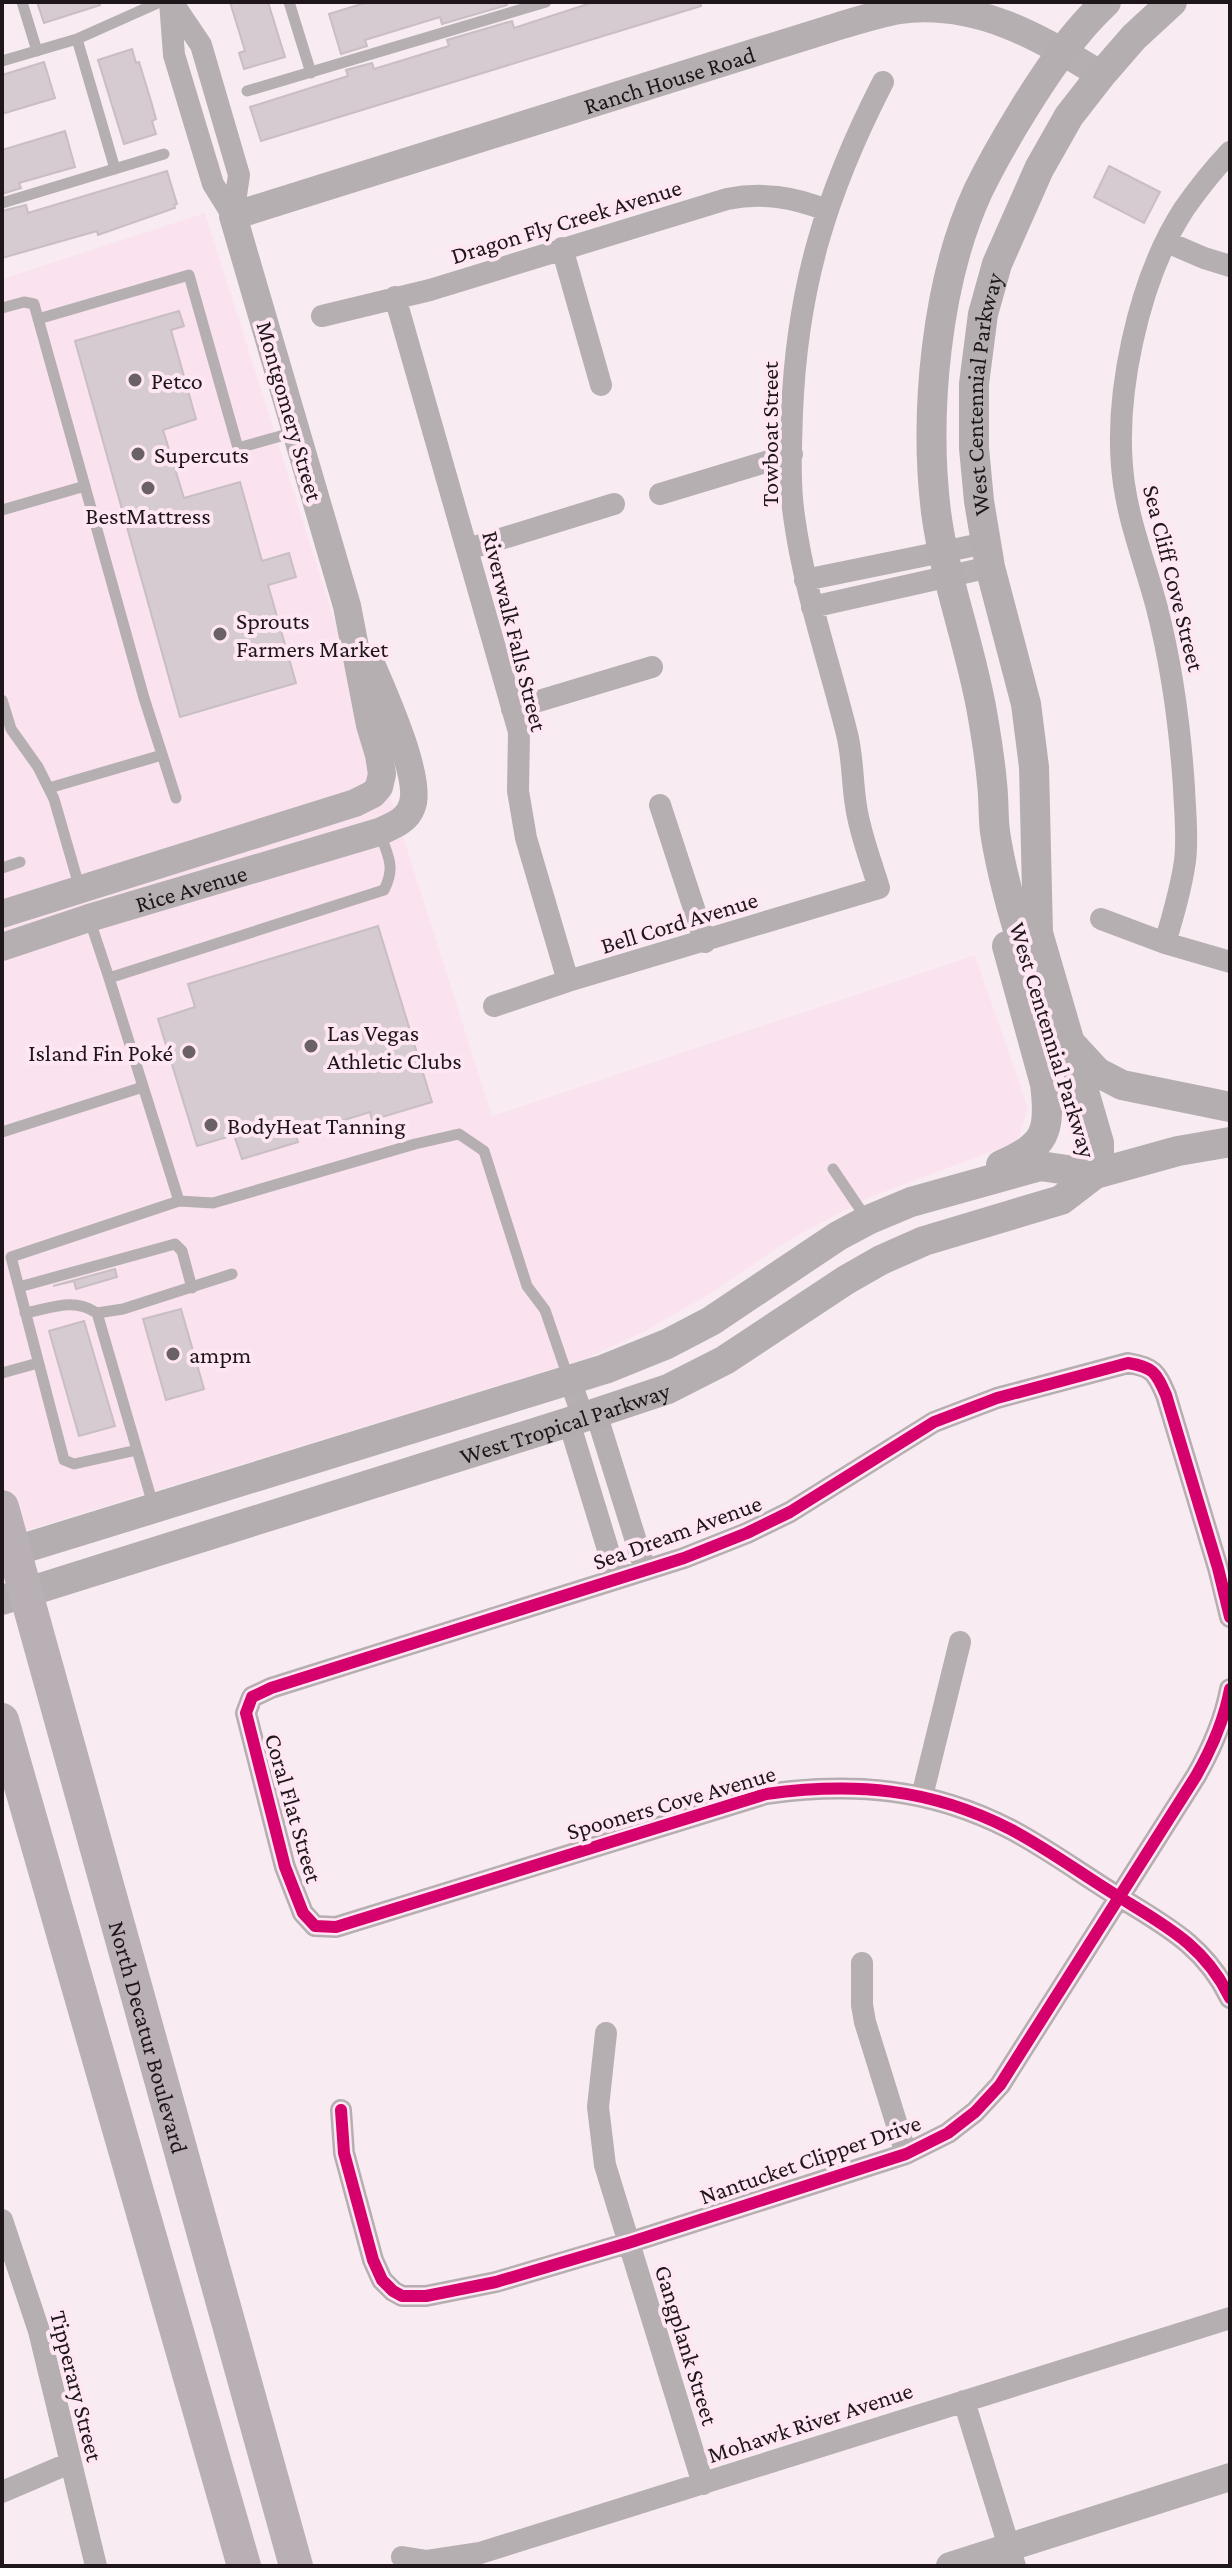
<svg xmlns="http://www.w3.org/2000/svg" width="1232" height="2568" font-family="'Crimson Pro',serif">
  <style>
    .built { fill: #fae3ef }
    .building { fill: #d5cbd0; stroke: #c8bec3; stroke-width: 2 }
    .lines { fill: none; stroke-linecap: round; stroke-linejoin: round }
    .service { stroke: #b5afb1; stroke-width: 11 }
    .minor { stroke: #b5afb1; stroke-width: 22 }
    .tertiary { stroke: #b5afb1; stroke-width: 28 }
    .secondary { stroke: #b4aeb1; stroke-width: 30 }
    .primary { stroke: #b9b0b6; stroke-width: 34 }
    .cycleway-casing { stroke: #fee6f2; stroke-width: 17 }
    .cycleway { stroke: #d6006c; stroke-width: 12 }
    .poi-dot { fill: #6a6166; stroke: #fee6f2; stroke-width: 3 }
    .labels { text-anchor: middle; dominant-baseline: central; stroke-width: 8; stroke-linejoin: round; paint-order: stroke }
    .street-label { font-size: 24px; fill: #1e161b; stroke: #fee6f2 }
    .poi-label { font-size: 24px; fill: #1e161b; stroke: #fee6f2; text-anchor: start }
  </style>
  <rect width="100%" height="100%" fill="#f8ecf2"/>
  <path class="built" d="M205 213 492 1116 975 955 1028 1108 1017 1142 870 1197 789 1240 711 1293 643 1332 588 1358 2 1538V279Z"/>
  <path class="building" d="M37 2H99L100 5 44 23Z
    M230 2H268L285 57 244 69 239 53 245 51Z
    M368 2H506L507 5 442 24 440 17 365 40 367 46 341 54 329 14Z
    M594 2H700L701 6 261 141 250 107 348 76 346 70 372 63 374 69 449 46 447 40 512 21 514 28Z
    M132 49 136 63 139 62 151 101 156 119 152 121 156 134 124 144 98 60Z
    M44 62 55 98 2 114V75Z
    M65 131 75 167 19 183 21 188 2 194V150Z
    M1109 166 1160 192 1144 223 1094 197Z
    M167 171 177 204 174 205 175 208 98 235 97 231 2 258V211L26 205 28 213Z
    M179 311 184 326 171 330 196 419 163 430 184 498 240 482 262 561 289 553 296 577 268 585 296 683 180 717 75 341Z
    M378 926 432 1102 372 1120 370 1112 296 1135 298 1142 242 1159 234 1135 197 1146 158 1019 195 1007 188 984Z
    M115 1269 117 1277 76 1289 74 1281 53 1286Z
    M181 1309 204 1389 166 1400 143 1319Z
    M84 1321 115 1426 79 1436 49 1331Z"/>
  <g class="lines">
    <path class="service" d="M22 2 37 51
      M289 2 311 73
      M77 39 115 169
      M2 61 77 39 160 2
      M247 91 546 2
      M2 203 164 154
      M2 308 24 302 34 304 144 698 176 798
      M38 319 189 275 238 448 295 432
      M2 510 85 486
      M2 700 11 729 38 767 54 799 80 889
      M49 788 162 755
      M2 868 20 862
      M89 918 109 978
      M2 1132 143 1087
      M833 1169 866 1218
      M179 1201 109 978 384 890C396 866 388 857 380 833
      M19 1287 175 1244 182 1251 192 1288
      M25 1313C52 1308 73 1297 97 1313L123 1309 232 1274
      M97 1313 154 1508
      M2 1373 38 1363
      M137 1450 74 1464 64 1460 11 1257 179 1201 213 1203 415 1144 459 1134 484 1151 527 1286 545 1310 569 1380"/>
    <path class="minor" d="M170 2 174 55 213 184 233 216
      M172 2 201 45 239 175 233 216
      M1167 242 1204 258 1230 266
      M562 248 601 385
      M395 297 519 732 518 791 526 838 568 981
      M322 316 430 290 727 199C763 192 793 197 826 210
      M660 494 792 454
      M468 549 614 504
      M805 580 986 543
      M812 607 990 567
      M512 709 652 667
      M660 805 705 942
      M1101 919 1165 943 1230 962
      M1165 943C1173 916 1181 889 1185 861 1188 837 1185 812 1184 788 1180 726 1172 667 1157 608 1146 566 1130 526 1124 484 1112 400 1138 280 1184 209 1198 189 1213 170 1230 152
      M494 1006 568 981 879 888C871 861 860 834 856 806 852 782 853 758 847 734 829 661 804 590 794 516 789 482 791 447 792 413 797 287 826 193 883 82
      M570 1380 583 1417
      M596 1413 645 1570
      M569 1422 617 1579
      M1230 1617 1218 1568 1166 1395C1156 1372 1153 1367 1128 1363L997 1398 934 1422 790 1512 747 1533 684 1558 271 1688 252 1697 246 1713 285 1867 303 1913 315 1926 336 1927 766 1794C854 1782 930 1788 1010 1829 1048 1849 1083 1875 1119 1897 1166 1926 1205 1946 1230 1998
      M922 1796 960 1642
      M862 1963V2005L865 2022 906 2154
      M606 2033 598 2107 605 2165 703 2484
      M341 2110 344 2153 373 2260 382 2280 393 2291 402 2296H426L496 2282 628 2243 906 2154 948 2133 975 2112 1000 2085 1196 1776C1212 1748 1224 1721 1230 1689
      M2 2220 39 2331 96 2566
      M964 2401 1015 2566
      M2 2492 70 2463
      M402 2557 427 2561 480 2553 1230 2318"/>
    <g class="tertiary">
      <path id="s1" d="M2 914 355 803 373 794 379 787 382 774 379 755 370 725 347 606 233 216 839 26C859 20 878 14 899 10 975 0 1039 36 1101 75"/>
      <path id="s2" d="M2 947 89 918 379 832C392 826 407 821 412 806 423 779 381 687 369 659"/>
      <path d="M950 2566 1230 2477"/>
    </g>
    <g class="secondary">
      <path d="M1029 966C1015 922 1002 878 995 832 993 816 994 799 992 783 990 760 986 735 982 712 970 644 945 580 936 512 924 413 936 282 978 191 991 164 1006 138 1022 112 1046 73 1072 34 1106 2"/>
      <path d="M1073 1046 1097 1072 1122 1085 1230 1107"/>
      <path d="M1001 1165C1046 1146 1051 1132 1045 1084L1007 946"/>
      <path id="s3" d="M1095 1174 1099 1158V1143L1038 933 1034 767 1026 704 990 567 979 501 974 448V384L983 314 997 264 1039 169 1069 116 1101 75 1134 37 1172 2"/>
      <path d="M2 1555 605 1369 667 1344 711 1321 838 1236 868 1220 911 1202 1040 1166 1095 1174"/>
      <path id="s4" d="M2 1600 569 1422 668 1389 725 1360 846 1280 881 1260 924 1241 1061 1200 1095 1174 1178 1151 1230 1142"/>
    </g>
    <g class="primary">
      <path id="s5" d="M2 1507 296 2566"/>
      <path d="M2 1720 244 2566"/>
    </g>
    <defs>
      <path id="cycleway" d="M1230 1617 1218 1568 1166 1395C1156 1372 1153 1367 1128 1363L997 1398 934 1422 790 1512 747 1533 684 1558 271 1688 252 1697 246 1713 285 1867 303 1913 315 1926 336 1927 766 1794C854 1782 930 1788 1010 1829 1048 1849 1083 1875 1119 1897 1166 1926 1205 1946 1230 1998
        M341 2110 344 2153 373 2260 382 2280 393 2291 402 2296H426L496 2282 628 2243 906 2154 948 2133 975 2112 1000 2085 1196 1776C1212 1748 1224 1721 1230 1689"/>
    </defs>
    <use href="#cycleway" class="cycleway-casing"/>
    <use href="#cycleway" class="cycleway"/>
  </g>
  <g class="poi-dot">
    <circle cx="135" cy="380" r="8"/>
    <circle cx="138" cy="454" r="8"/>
    <circle cx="148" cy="488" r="8"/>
    <circle cx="220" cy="634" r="8"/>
    <circle cx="311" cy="1046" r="8"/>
    <circle cx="189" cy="1052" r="8"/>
    <circle cx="211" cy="1125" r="8"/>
    <circle cx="173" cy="1354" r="8"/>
  </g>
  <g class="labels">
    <g class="street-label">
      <text stroke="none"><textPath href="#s1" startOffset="1448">Ranch House Road</textPath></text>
      <text transform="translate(566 221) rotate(-17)">Dragon Fly Creek Avenue</text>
      <text stroke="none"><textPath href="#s3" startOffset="796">West Centennial Parkway</textPath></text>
      <text transform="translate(290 411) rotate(74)">Montgomery Street</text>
      <text transform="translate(769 434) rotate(-90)">Towboat Street</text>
      <text transform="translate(1174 578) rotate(76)">Sea Cliff Cove Street</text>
      <text transform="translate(515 631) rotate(76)">Riverwalk Falls Street</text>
      <text stroke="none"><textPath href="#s2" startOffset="198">Rice Avenue</textPath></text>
      <text transform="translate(679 922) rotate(-17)">Bell Cord Avenue</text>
      <text transform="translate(1053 1040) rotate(73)">West Centennial Parkway</text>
      <text stroke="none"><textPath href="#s4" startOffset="590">West Tropical Parkway</textPath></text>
      <text transform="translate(677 1532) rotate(-20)">Sea Dream Avenue</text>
      <text transform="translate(671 1802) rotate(-16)">Spooners Cove Avenue</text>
      <text transform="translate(294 1808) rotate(74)">Coral Flat Street</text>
      <text stroke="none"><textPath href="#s5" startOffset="550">North Decatur Boulevard</textPath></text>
      <text transform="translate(810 2159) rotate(-19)">Nantucket Clipper Drive</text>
      <text transform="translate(687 2345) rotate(73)">Gangplank Street</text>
      <text transform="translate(77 2386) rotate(76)">Tipperary Street</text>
      <text transform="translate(810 2422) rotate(-18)">Mohawk River Avenue</text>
    </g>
    <g class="poi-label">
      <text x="151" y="380">Petco</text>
      <text x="154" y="454">Supercuts</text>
      <text x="148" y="515" text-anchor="middle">BestMattress</text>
      <text x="236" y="620">Sprouts<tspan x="236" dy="28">Farmers Market</tspan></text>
      <text x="327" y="1032">Las Vegas<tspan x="327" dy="28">Athletic Clubs</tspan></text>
      <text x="173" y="1052" text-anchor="end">Island Fin Poké</text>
      <text x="227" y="1125">BodyHeat Tanning</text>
      <text x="189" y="1354">ampm</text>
    </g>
  </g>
  <rect width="1232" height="2568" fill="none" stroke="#1e161b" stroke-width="8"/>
</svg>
